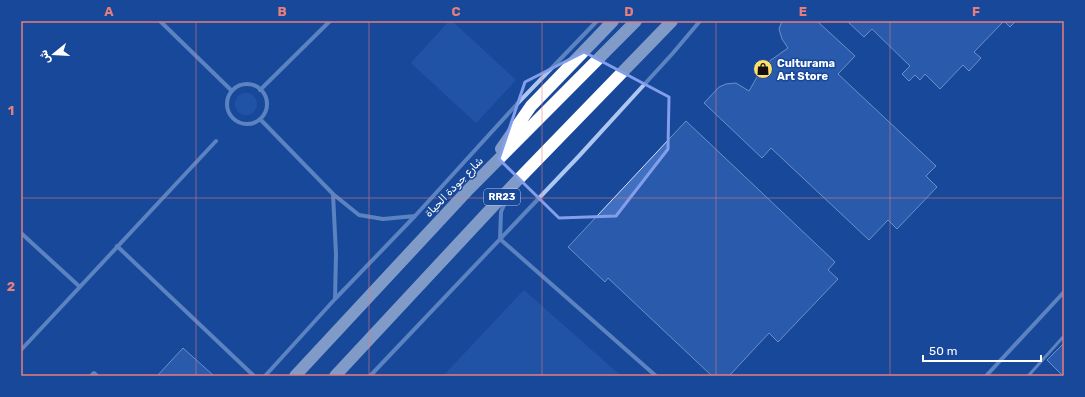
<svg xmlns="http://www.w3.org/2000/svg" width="1085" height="397" font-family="Rubik,Cairo,sans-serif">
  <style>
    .green { fill: #2c60b7 }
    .building { fill: #4170c1; stroke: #d5e4fc }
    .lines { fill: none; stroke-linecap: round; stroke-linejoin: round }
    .lane { stroke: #adc7f1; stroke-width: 3 }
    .street { stroke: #adc7f1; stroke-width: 4 }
    .highway { stroke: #fff; stroke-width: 12 }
    .marked { fill: none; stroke: #839eea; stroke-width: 3; stroke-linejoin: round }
    .grid { fill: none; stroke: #e67e7e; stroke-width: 1; stroke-opacity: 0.55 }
    .labels { text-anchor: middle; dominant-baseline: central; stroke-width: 3; stroke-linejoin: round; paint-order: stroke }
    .shield { fill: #184899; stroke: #bac8e0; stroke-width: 1 }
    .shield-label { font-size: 10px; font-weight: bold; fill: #fff }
    .poi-label { font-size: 11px; font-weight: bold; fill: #fff; stroke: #184899; text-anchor: start }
    .street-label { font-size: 11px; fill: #fff; stroke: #184899 }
    .neatline { fill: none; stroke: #e67e7e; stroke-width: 1.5 }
    .grid-label { font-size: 13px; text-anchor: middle; font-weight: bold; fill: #e67e7e }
  </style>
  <rect width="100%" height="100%" fill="#184899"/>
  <path class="green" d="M449 21H452L516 80 476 123 411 63Z
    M235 104a11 11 0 1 1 22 0a11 11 0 1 1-22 0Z
    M524 290 621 376H443Z"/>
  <path class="building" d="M782 21H817L855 56 838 74 936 166 926 176 937 187 897 229 888 220 869 240 771 148 762 158 704 103 719 87 726 84 736 83 749 91 764 65 788 48 782 39 779 29Z
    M847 21H1016L1010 27 1004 21 974 52 981 58 969 71 963 65 940 89 925 74 920 80 915 75 909 81 902 74 910 66 872 29 864 37Z
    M686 121 835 262 828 270 838 279 778 342 769 333 729 376H712L608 278 605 282 568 247Z
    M1064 343V376H1063L1047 360Z
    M183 348 214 376H157Z"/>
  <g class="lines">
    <path class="lane" d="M1029 375 1064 336"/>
    <path class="street" d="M160 21 232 91
      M227 104a20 20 0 1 1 40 0a20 20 0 1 1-40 0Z
      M260 90 330 21
      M260 119 333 194 359 215 383 219 415 216
      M333 194 336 254 335 299
      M507 198 501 212 500 239 656 376
      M21 233 80 287
      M117 246 254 376
      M21 350 216 141
      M91 376 94 373 97 376
      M265 376 335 299 415 216 517 104 597 21
      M370 376 579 156 673 53 700 21
      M986 376 1064 292"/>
    <path class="highway" d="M501 149 531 106 613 21
      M295 376 469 189 636 21
      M335 376 512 186 672 21"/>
  </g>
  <path d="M0 0H1085V397H0ZM584 52 669 97 668 149 616 216 559 218 499 159 525 82Z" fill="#184899" fill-opacity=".55" fill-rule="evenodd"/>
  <path class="marked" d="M584 52 669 97 668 149 616 216 559 218 499 159 525 82Z"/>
  <path class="grid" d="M196 21V376M369 21V376M542 21V376M716 21V376M890 21V376M21 198H1064"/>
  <defs>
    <symbol id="shop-disc" viewBox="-11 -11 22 22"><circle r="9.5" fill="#ffdf6e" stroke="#184899"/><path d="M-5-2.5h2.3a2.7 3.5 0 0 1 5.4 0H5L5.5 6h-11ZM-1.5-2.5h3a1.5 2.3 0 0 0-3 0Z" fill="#111"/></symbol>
  </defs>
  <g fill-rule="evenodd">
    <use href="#shop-disc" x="752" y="58" width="22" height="22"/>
  </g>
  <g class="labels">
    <rect class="shield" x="484" y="189" width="36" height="16" rx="3"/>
    <g class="shield-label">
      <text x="502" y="197">RR23</text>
    </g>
    <g class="poi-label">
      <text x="777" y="63">Culturama<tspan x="777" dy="13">Art Store</tspan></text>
    </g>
    <g class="street-label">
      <text transform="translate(454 187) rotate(-46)">شارع جودة الحياة</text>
    </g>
  </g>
  <rect width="1085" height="397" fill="none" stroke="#184899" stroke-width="44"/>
  <g transform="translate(54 54) rotate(252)" stroke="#184899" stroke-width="3" paint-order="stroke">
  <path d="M0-3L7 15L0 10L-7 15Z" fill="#ffffff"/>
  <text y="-6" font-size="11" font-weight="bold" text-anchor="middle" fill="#ffffff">ش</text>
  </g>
  <path d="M923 355v6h118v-6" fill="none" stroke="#ffffff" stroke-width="2"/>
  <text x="929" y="355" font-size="12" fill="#ffffff" stroke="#184899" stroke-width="3" paint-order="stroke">50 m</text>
  <rect x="22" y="22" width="1041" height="353" class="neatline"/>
  <g class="grid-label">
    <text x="109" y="16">A</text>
    <text x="282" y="16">B</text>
    <text x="456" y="16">C</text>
    <text x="629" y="16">D</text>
    <text x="803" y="16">E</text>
    <text x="976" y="16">F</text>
    <text x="11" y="115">1</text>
    <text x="11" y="291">2</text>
  </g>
</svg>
